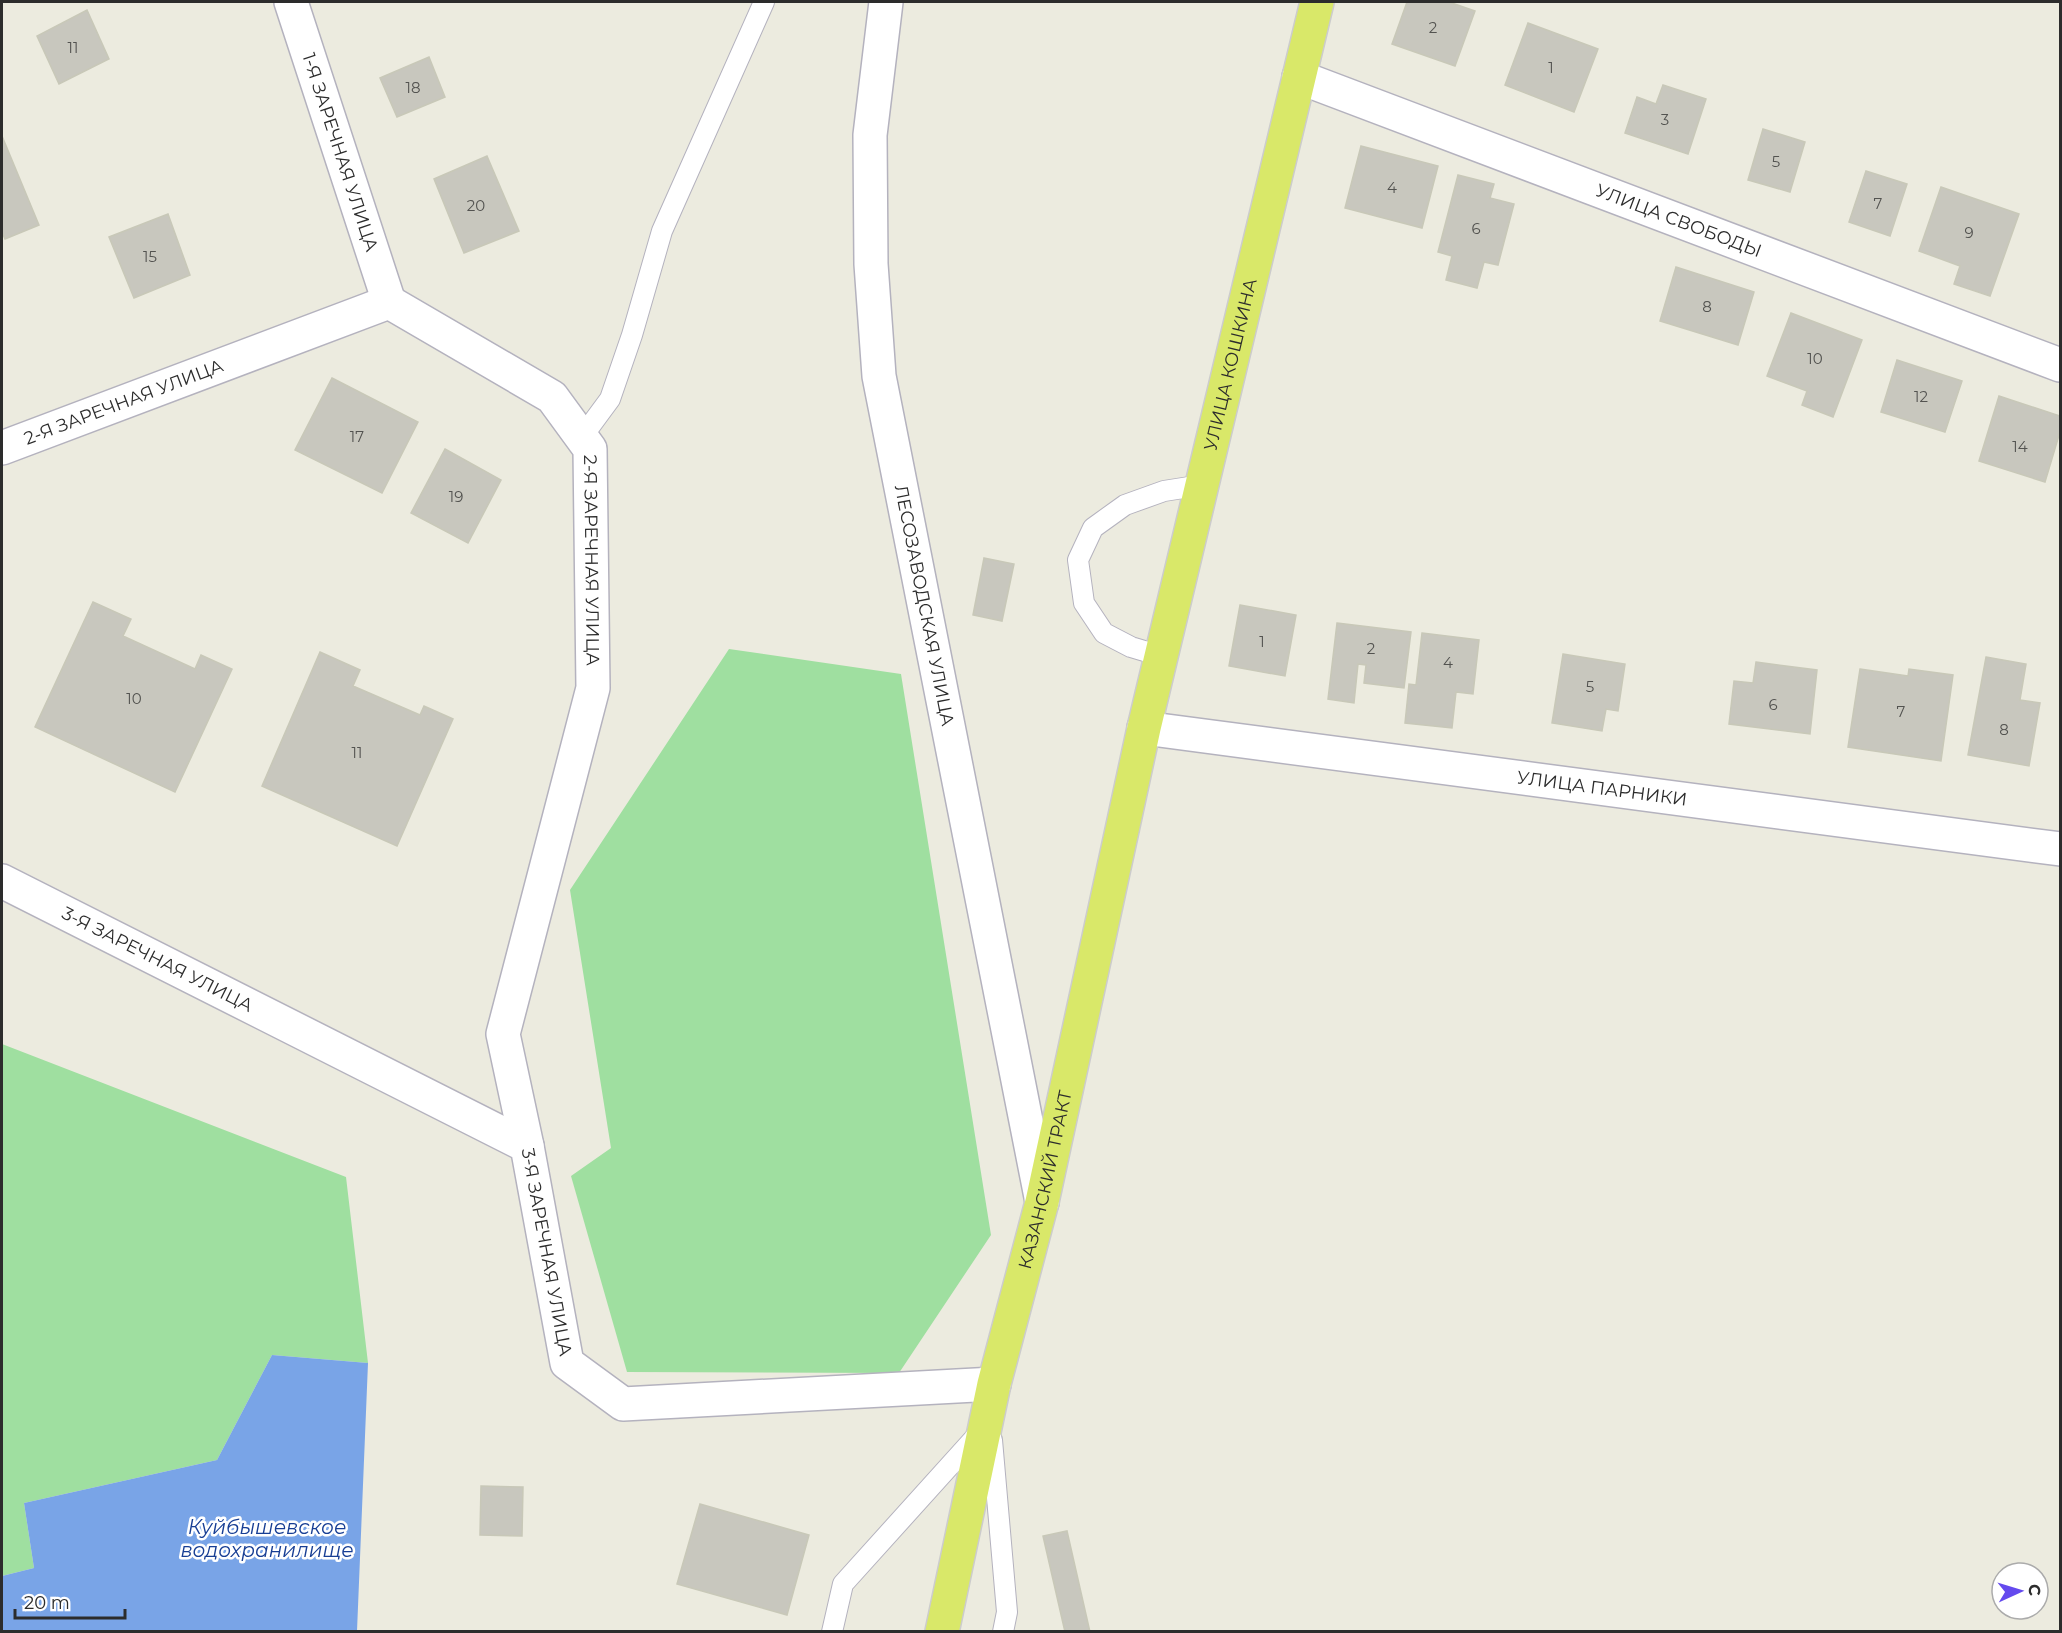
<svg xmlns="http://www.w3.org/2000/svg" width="2062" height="1633" font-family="Montserrat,sans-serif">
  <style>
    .green { fill: #9fdfa0 }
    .water { fill: #79a4e7 }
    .building { fill: #c8c7be; stroke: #c8c8b8; stroke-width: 1.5 }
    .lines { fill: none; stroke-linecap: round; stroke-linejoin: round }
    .lane-casing { stroke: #b4b2be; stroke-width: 22 }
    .street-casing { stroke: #b4b2be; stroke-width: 36 }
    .primary-casing { stroke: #ccc; stroke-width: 36 }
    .lane { stroke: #fff; stroke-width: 20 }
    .street { stroke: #fff; stroke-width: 33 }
    .primary { stroke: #d9e869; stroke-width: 33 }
    .labels { text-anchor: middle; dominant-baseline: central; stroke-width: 5; stroke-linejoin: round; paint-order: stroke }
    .number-label { font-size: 15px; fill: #535350 }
    .street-label { font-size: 18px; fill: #2c2c2c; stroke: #fff }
    .water-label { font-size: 20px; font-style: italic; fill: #173e94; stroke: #fff }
  </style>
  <rect width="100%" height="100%" fill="#ecebdf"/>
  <path class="green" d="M729 649 901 674 991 1235 899 1373 627 1372 571 1176 611 1148 570 890Z
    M2 1044 346 1177 368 1363 272 1355 217 1460 24 1503 34 1568 2 1576Z"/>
  <path class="water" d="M272 1355 368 1363 357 1631H2V1576L34 1568 24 1503 217 1460Z"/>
  <path class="building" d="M1407 2H1449L1475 11 1455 66 1392 44Z
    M87 10 109 59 59 84 37 36Z
    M1528 23 1598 49 1574 112 1505 85Z
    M429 57 445 97 397 117 380 78Z
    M1663 85 1706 99 1688 154 1625 133 1637 97 1656 104Z
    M1763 129 1805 142 1790 192 1748 180Z
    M2 136 39 225 5 239 2 232Z
    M1361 146 1438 166 1422 228 1345 208Z
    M487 156 519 231 464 253 434 179Z
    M1866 171 1907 184 1890 236 1849 222Z
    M1458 175 1494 184 1490 198 1514 204 1498 265 1484 262 1477 288 1446 280 1452 256 1438 252Z
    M1941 187 2019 214 1990 296 1954 284 1960 266 1919 251Z
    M168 214 190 275 134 298 109 237Z
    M1676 267 1754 292 1738 345 1660 321Z
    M1791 313 1862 340 1833 417 1802 405 1807 391 1767 376Z
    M1897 360 1962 381 1945 432 1881 412Z
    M332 378 418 422 382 493 295 450Z
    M1999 396 2060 416V432L2045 482 1979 461Z
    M445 449 501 480 468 543 411 513Z
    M984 558 1014 564 1002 621 973 615Z
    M93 602 131 619 123 636 195 669 201 655 232 669 175 792 35 727Z
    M1240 605 1296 615 1285 676 1229 666Z
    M1337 623 1411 632 1404 688 1364 683 1366 665 1358 664 1354 703 1328 699Z
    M1422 633 1479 640 1473 694 1456 692 1452 728 1405 723 1409 684 1416 685Z
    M320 652 360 670 353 686 420 715 424 706 453 719 397 846 262 786Z
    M1563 654 1625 664 1618 711 1606 709 1602 731 1552 723Z
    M1986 657 2026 664 2020 700 2040 703 2029 766 1968 755Z
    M1756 662 1817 670 1810 734 1729 724 1734 681 1753 683Z
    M1860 669 1908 676 1909 669 1953 675 1941 761 1848 747Z
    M481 1486 523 1487 522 1536 480 1535Z
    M700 1504 809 1535 787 1615 677 1584Z
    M1067 1531 1090 1632H1065L1043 1536Z"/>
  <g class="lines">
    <defs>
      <path id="lane" d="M582 437 610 399 632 335 662 231 764 2
        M1161 656 1131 647 1104 633 1084 603 1078 560 1093 528 1125 505 1164 491 1202 485
        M992 1440 1007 1612 1003 1632
        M832 1632 843 1584 981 1431"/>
      <g id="street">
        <path id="s1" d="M291 2 389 302"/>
        <path id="s2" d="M886 2 870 135 871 264 879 376 1042 1202"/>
        <path id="s3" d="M1299 77 2060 365"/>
        <path id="s4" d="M2 448 389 302 552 397 590 449 593 688 503 1034 527 1146"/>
        <path id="s5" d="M1144 728 2060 849"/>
        <path id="s6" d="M2 881 527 1146 567 1363 623 1404 994 1384"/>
      </g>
      <g id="primary">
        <path id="s7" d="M942 1632 994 1384 1042 1202 1144 728 1317 2"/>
      </g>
    </defs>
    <use href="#lane" class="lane-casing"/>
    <use href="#street" class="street-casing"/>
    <use href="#primary" class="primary-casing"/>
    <use href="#lane" class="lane"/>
    <use href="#street" class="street"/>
    <use href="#primary" class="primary"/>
  </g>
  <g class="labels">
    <g class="number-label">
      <text x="1433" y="27">2</text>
      <text x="73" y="47">11</text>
      <text x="1551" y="67">1</text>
      <text x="413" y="87">18</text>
      <text x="1665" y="119">3</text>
      <text x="1776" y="161">5</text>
      <text x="1392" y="187">4</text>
      <text x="1878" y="203">7</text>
      <text x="476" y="205">20</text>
      <text x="1476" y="228">6</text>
      <text x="1969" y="232">9</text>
      <text x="150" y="256">15</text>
      <text x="1707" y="306">8</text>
      <text x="1815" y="358">10</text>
      <text x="1921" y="396">12</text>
      <text x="357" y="436">17</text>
      <text x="2020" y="446">14</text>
      <text x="456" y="496">19</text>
      <text x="1262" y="641">1</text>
      <text x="1371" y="648">2</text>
      <text x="1448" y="662">4</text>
      <text x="1590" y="686">5</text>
      <text x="134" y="698">10</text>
      <text x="1773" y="704">6</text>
      <text x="1901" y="711">7</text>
      <text x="2004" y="729">8</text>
      <text x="357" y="752">11</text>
    </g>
    <g class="street-label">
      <text stroke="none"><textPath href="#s1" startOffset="158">1-Я ЗАРЕЧНАЯ УЛИЦА</textPath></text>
      <text stroke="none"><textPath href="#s3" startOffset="406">УЛИЦА СВОБОДЫ</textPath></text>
      <text stroke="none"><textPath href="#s7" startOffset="1300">УЛИЦА КОШКИНА</textPath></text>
      <text stroke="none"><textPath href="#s4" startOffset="130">2-Я ЗАРЕЧНАЯ УЛИЦА</textPath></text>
      <text stroke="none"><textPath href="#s4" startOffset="778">2-Я ЗАРЕЧНАЯ УЛИЦА</textPath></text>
      <text stroke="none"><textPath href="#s2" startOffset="609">ЛЕСОЗАВОДСКАЯ УЛИЦА</textPath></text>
      <text stroke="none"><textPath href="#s5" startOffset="462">УЛИЦА ПАРНИКИ</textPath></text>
      <text stroke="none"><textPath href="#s6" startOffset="174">3-Я ЗАРЕЧНАЯ УЛИЦА</textPath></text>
      <text stroke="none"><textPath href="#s7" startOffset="464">КАЗАНСКИЙ ТРАКТ</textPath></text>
      <text stroke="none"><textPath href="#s6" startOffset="696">3-Я ЗАРЕЧНАЯ УЛИЦА</textPath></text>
    </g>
    <g class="water-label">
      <text x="267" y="1527">Куйбышевское<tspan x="267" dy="23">водохранилище</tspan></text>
    </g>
  </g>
  <rect width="2062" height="1633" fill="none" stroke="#2c2c2c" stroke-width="6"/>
  <g transform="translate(2020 1591) rotate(86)"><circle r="28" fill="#ffffff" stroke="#ababab" stroke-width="1.5"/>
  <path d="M0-4.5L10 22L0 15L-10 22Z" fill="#644aee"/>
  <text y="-9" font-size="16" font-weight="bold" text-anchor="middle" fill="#2c2c2c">С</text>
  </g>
  <path d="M15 1609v9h110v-9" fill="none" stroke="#2c2c2c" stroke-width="3"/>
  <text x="24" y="1609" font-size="18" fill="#2c2c2c" stroke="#ffffff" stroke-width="4.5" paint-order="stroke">20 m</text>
</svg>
